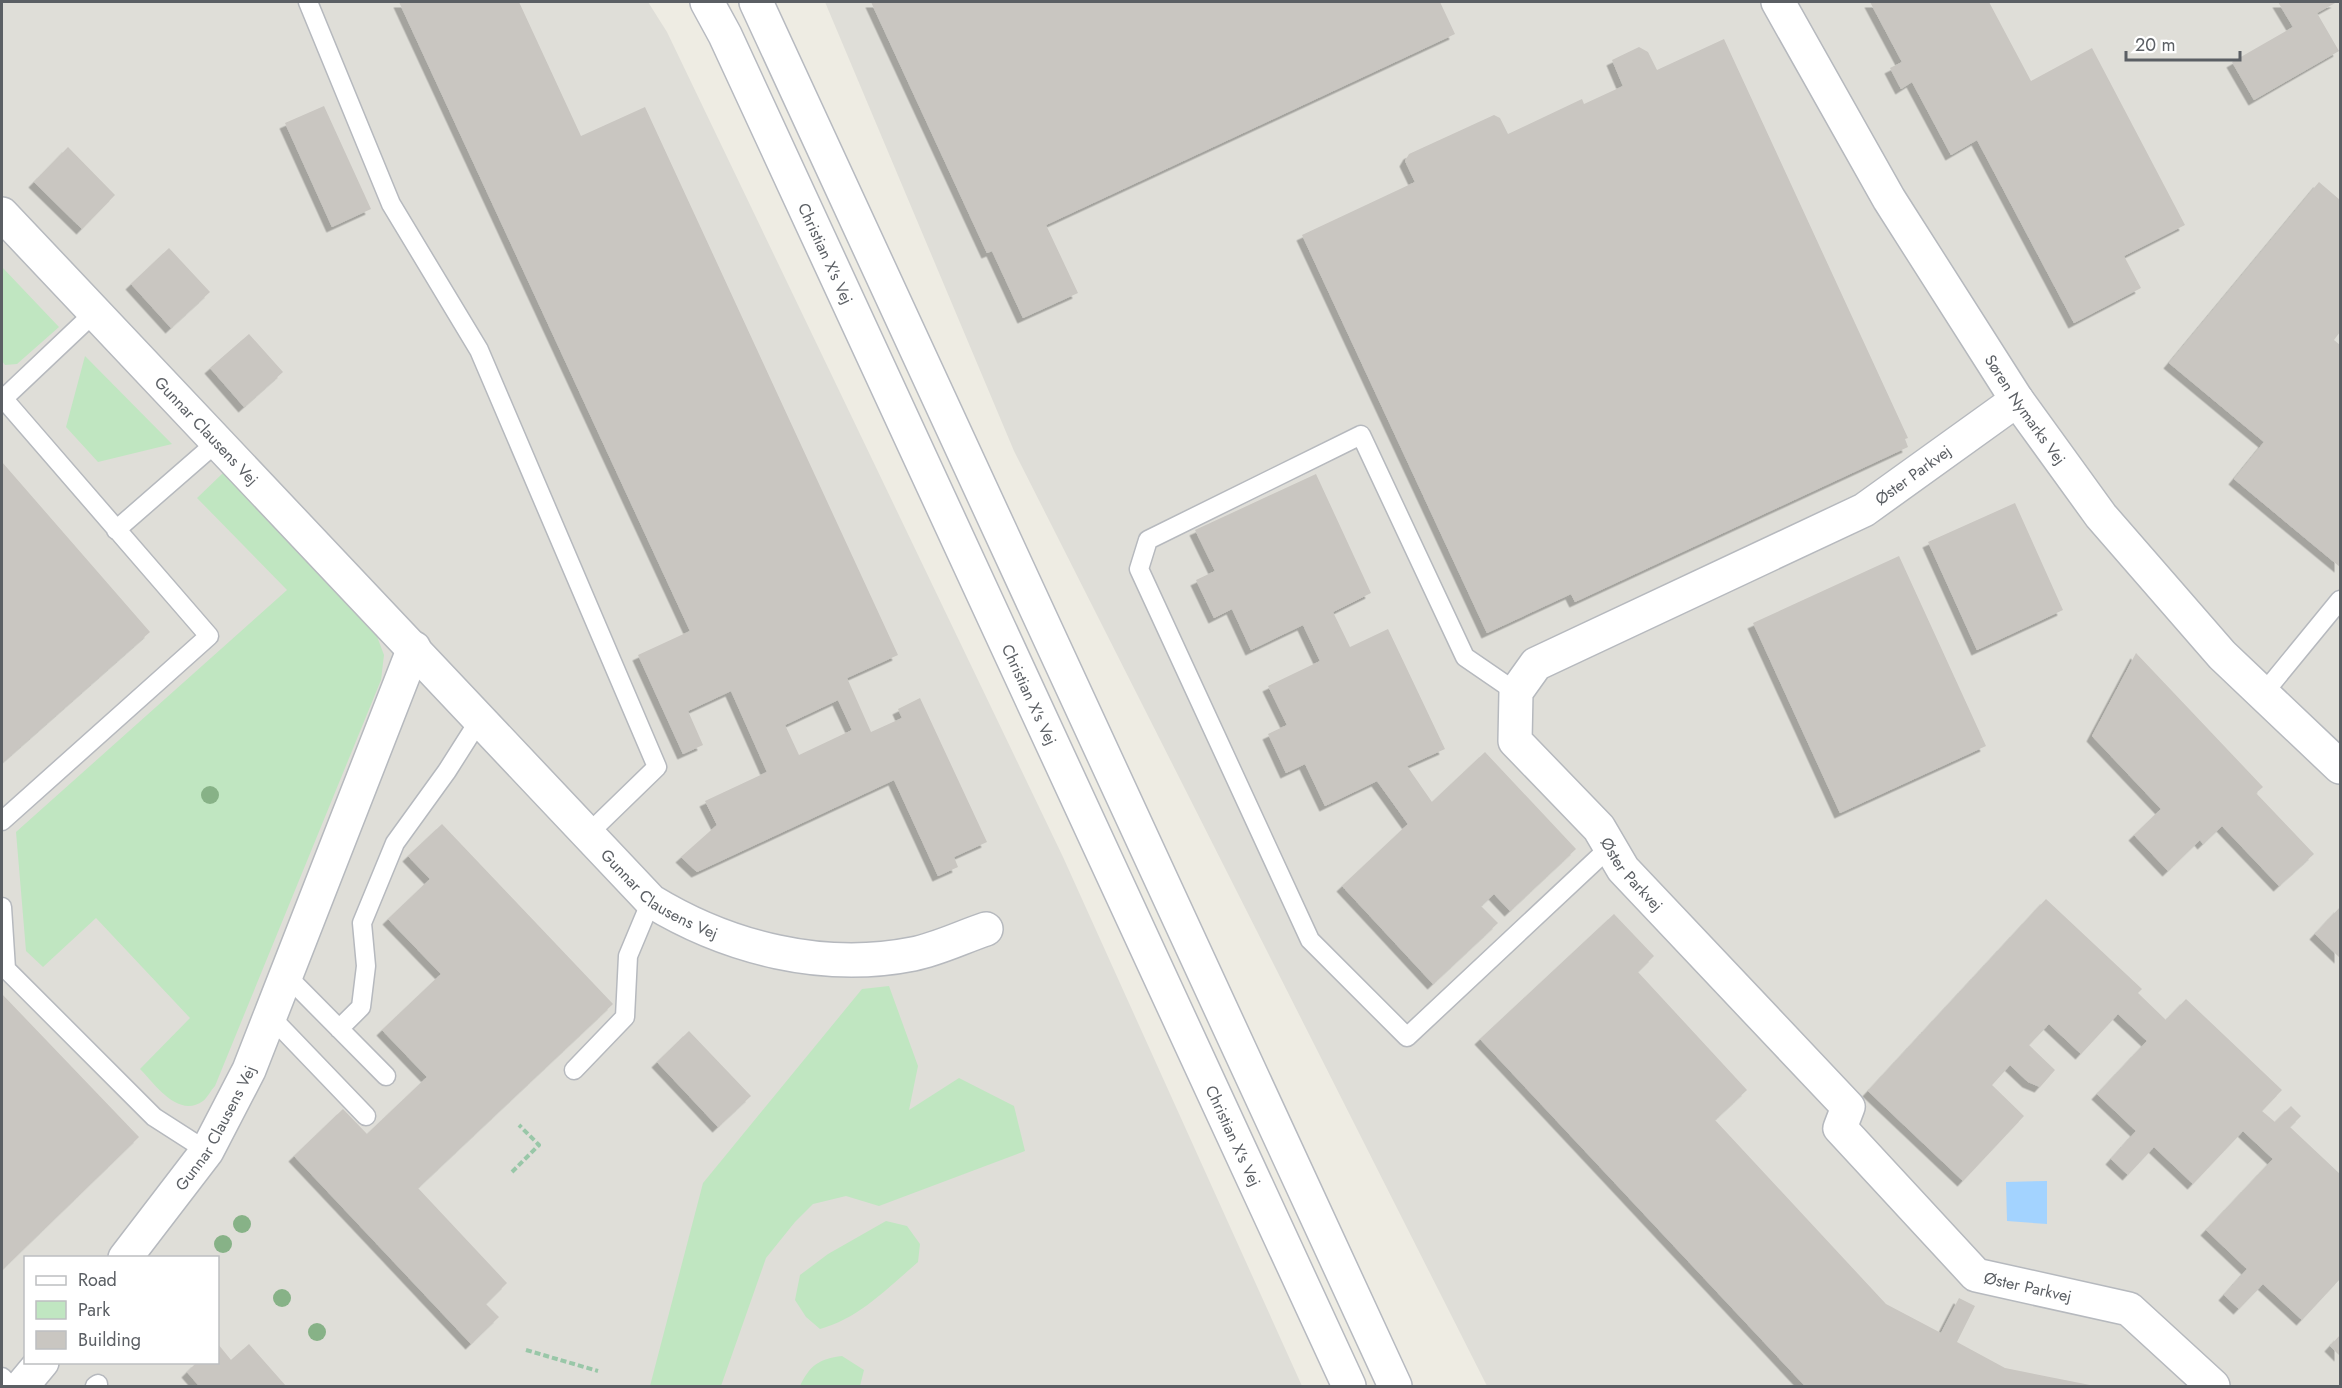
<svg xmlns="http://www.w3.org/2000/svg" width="2342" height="1388" font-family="Jost,sans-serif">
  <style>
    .industrial { fill: #dfded8; fill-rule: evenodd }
    .green { fill: #c0e6c1 }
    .water { fill: #a3d3ff }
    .building { fill: #c9c6c1; fill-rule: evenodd; filter: url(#shadow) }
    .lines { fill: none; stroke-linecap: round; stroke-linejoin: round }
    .service-casing { stroke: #b6b9be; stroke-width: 21 }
    .minor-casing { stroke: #b6b9be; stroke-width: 36 }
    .secondary-casing { stroke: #b7bac0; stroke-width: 36 }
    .path { stroke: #99c7a8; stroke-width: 4; stroke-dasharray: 6 3; stroke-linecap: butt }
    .service { stroke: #fff; stroke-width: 18 }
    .minor { stroke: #fff; stroke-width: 33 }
    .secondary { stroke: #fff; stroke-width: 33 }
    .tree { fill: #87b287 }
    .labels { text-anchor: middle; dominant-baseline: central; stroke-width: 5; stroke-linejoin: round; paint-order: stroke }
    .street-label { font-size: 16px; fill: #5b5f64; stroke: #fff }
  </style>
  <defs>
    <filter id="shadow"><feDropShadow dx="-5.5" dy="5.5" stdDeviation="0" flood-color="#0004"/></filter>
  </defs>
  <rect width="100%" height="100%" fill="#eeece3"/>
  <path class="industrial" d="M2 2H648L667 32 1063 857 1302 1386H2ZM26 1258H218V1362H26Z
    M825 2H2340V1386H1487L1014 451Z"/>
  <path class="green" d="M2 267 59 327 17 364 5 365 2 361Z
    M85 356 172 444 98 462 66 427Z
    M223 473 375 631 384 655 381 680 215 1086C211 1090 207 1098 203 1101 178 1119 154 1083 140 1069L190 1018 96 918 43 967 26 951 16 832 287 590 197 498Z
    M889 986 918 1066 909 1110 959 1078 1014 1106 1025 1151 879 1206 846 1196 813 1204 795 1222 766 1258 721 1386H650L703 1183 862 989Z
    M886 1221 907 1226 920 1244 918 1262C888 1288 858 1319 820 1329L806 1317 795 1300 800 1275 828 1254Z
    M842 1356 864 1370 860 1386H800C810 1365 819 1359 842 1356Z"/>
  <path class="water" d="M2047 1181V1224L2007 1221 2006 1182Z"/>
  <path class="building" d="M399 2H519L581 136 645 107 898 655 847 678 871 732 902 718 898 709 920 698 987 842 954 857 958 867 938 876 894 780 697 872 681 857 717 825 705 801 767 772 731 691 688 711 703 745 683 754 638 655 690 631ZM838 700 852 730 799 755 785 725Z
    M871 2H1440L1455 34 1046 225 1078 293 1023 318 992 251 987 253Z
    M1870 2H1989L2031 81 2092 48 2185 225 2124 256 2141 288 2074 323 1977 140 1951 155 1912 82 1901 89 1890 68 1902 62Z
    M2278 2H2337L2317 13 2339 51 2254 100 2232 62 2293 27Z
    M1724 39 1908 438 1905 439 1908 447 1575 602 1571 594 1487 633 1302 235 1415 182 1405 161 1409 154 1494 115 1500 118 1508 134 1582 99 1584 104 1623 86 1612 60 1639 47 1648 52 1657 70Z
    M324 106 371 209 332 227 285 123Z
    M68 147 115 195 82 229 34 182Z
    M2319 182 2340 200V332L2334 340 2340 345V567L2234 479 2264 442 2169 363Z
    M169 248 210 292 171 328 131 284Z
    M249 334 283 372 244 407 210 368Z
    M2 462 150 632 2 763Z
    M1316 474 1371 593 1333 612 1350 647 1388 629 1445 749 1407 766 1432 802 1485 752 1576 849 1510 911 1494 894 1481 906 1498 923 1433 984 1342 886 1408 824 1377 781 1325 806 1305 764 1286 773 1268 734 1287 725 1268 686 1320 661 1303 625 1251 650 1232 609 1214 618 1196 580 1215 571 1195 530Z
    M2015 503 2063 610 1977 650 1928 542Z
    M1899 556 1986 746 1840 813 1753 623Z
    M2136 653 2263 787 2256 793 2314 854 2279 886 2222 826 2203 844 2200 840 2168 871 2134 835 2161 809 2092 736Z
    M442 824 613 1004 418 1188 507 1283 486 1304 499 1317 471 1344 294 1156 343 1109 367 1134 427 1077 382 1030 441 974 388 919 430 879 408 856Z
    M2046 899 2142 989 2138 993 2166 1020 2186 999 2282 1090 2262 1111 2275 1122 2291 1106 2301 1116 2290 1127 2340 1174V1279L2302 1320 2263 1284 2239 1309 2224 1295 2247 1269 2206 1230 2273 1159 2243 1131 2193 1184 2154 1147 2128 1175 2111 1159 2136 1131 2097 1094 2147 1041 2118 1014 2081 1054 2049 1024 2029 1045 2055 1070 2040 1087 2028 1082 2010 1065 1992 1085 2024 1116 1963 1181 1868 1091Z
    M2340 907V958L2315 934Z
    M1614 914 1654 956 1638 972 1747 1090 1715 1120 1886 1304 1941 1333 1959 1298 1975 1306 1957 1342 2005 1368 2095 1386H1805L1480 1039Z
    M2 994 139 1137 2 1270Z
    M689 1031 751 1096 718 1127 657 1062Z
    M2340 1335V1356L2330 1346Z
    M218 1344 231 1360 249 1344 286 1386H199L187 1372 197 1362H218Z"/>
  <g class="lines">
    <defs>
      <path id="service" d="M308 2 391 204 479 350 657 767 589 833
        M2 397 209 636 2 821
        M3 399 95 312
        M116 530 217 442
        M1516 692 1465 657 1361 435 1148 540 1139 569 1310 940 1407 1037 1610 847
        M2263 694 2340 600
        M2 907 6 969 154 1117 207 1151
        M286 975 386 1076
        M270 1016 366 1116
        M339 1029 361 1007 366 966 362 923 395 843 447 771 480 719
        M574 1070 625 1017 628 956 651 901
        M2 1377 11 1386
        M95 1386 98 1384"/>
      <g id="minor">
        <path id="s1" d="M1778 2 1889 199 2017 400 2101 516 2222 655 2340 767"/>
        <path id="s2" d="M2 214 651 901C728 948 823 972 913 954 938 949 962 937 986 929"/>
        <path id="s3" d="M2017 400 1864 510 1536 664 1516 692 1515 741 1599 828 1623 869 1848 1107 1840 1128 1976 1275 2129 1309 2213 1386"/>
        <path id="s4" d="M125 1258 207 1151 249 1070 414 648"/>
        <path d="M22 1386 42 1362"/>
      </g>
      <g id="secondary">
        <path id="s5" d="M707 2 725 35 1349 1386"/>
        <path d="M756 2 1395 1386"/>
      </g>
    </defs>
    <use href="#service" class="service-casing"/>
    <use href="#minor" class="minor-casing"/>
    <use href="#secondary" class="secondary-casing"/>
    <path class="path" d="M512 1172 539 1145 519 1125
      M526 1350 598 1371"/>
    <use href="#service" class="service"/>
    <use href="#minor" class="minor"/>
    <use href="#secondary" class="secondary"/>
  </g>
  <g class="tree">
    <circle cx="210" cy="795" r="9"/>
    <circle cx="242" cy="1224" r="9"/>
    <circle cx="223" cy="1244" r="9"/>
    <circle cx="282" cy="1298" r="9"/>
    <circle cx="317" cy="1332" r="9"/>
  </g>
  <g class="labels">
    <g class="street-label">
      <text stroke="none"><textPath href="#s5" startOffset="278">Christian X's Vej</textPath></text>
      <text stroke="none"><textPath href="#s1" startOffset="477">Søren Nymarks Vej</textPath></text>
      <text stroke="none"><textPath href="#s2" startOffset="298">Gunnar Clausens Vej</textPath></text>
      <text transform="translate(1913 475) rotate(-36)">Øster Parkvej</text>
      <text stroke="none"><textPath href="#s5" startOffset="764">Christian X's Vej</textPath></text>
      <text stroke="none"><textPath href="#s3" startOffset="812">Øster Parkvej</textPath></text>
      <text stroke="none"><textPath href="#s2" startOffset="948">Gunnar Clausens Vej</textPath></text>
      <text stroke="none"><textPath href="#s4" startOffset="159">Gunnar Clausens Vej</textPath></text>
      <text stroke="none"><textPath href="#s5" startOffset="1250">Christian X's Vej</textPath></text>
      <text stroke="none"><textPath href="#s3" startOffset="1406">Øster Parkvej</textPath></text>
    </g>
  </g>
  <rect width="2342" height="1388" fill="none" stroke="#5b5f64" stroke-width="6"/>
  <rect x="24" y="1256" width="195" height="108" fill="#ffffff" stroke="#bdbfc1" stroke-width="1.5"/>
  <rect x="36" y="1276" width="30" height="9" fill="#ffffff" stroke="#bdbfc1" stroke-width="1.5"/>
  <text x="78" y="1286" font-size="18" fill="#5b5f64">Road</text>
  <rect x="36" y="1301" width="30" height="18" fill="#c0e6c1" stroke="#bdbfc1" stroke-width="1.5"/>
  <text x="78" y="1316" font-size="18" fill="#5b5f64">Park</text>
  <rect x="36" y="1331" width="30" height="18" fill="#c9c6c1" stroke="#bdbfc1" stroke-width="1.5"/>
  <text x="78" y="1346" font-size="18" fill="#5b5f64">Building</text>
  <path d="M2126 51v9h114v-9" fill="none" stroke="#5b5f64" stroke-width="3"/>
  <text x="2135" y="51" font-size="18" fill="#5b5f64" stroke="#ffffff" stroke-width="4.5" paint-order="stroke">20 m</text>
</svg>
